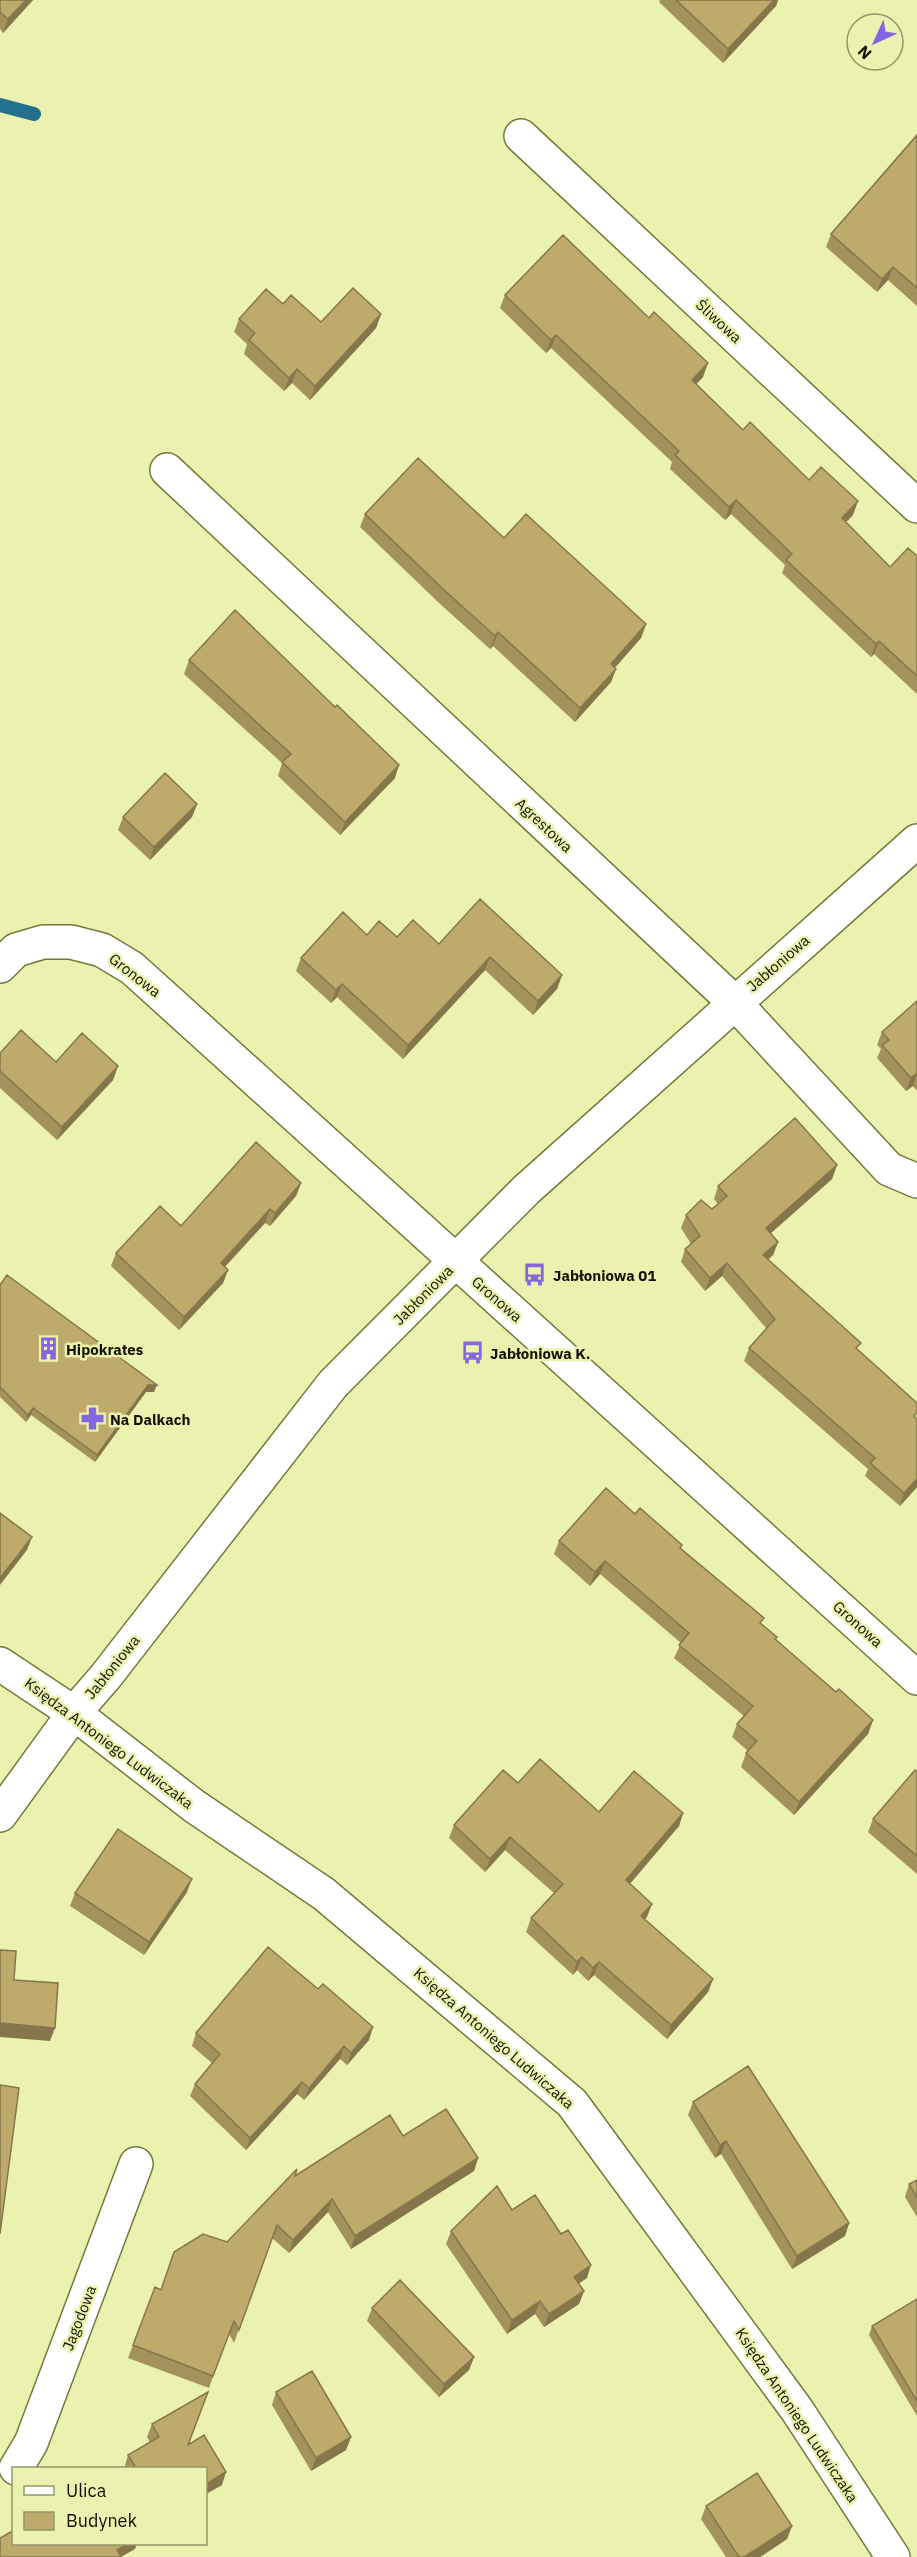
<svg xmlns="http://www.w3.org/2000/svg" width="917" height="2557" font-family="'IBM Plex Sans',sans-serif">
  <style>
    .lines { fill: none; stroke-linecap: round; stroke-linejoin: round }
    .stream { stroke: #22708d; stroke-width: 14 }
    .minor-casing { stroke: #74793a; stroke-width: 36 }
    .minor { stroke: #fff; stroke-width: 33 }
    .wall { fill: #a3925c }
    .shaded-wall { fill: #85774b }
    .building { fill: #beaa6b; stroke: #85774b; stroke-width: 1.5 }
    .labels { text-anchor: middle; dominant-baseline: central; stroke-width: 5; stroke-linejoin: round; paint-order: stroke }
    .street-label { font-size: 15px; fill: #101100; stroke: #ebf2af }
    .poi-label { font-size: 15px; font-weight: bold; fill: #101100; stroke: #ebf2af; text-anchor: start }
  </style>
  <rect width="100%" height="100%" fill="#ebf2af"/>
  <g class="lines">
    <path class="stream" d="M0 105 34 114"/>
    <defs>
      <path id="minor" d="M521 136 917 506
        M167 470 734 1002 889 1169 917 1181
        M0 966 16 950 43 942H71L102 950 132 968 917 1678
        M0 1664 74 1713 194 1806 324 1894 572 2103 797 2410 893 2557
        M0 1815 74 1713 106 1676 333 1384 526 1190 917 841
        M16 2468 31 2443 136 2164"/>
    </defs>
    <use href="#minor" class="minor-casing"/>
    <use href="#minor" class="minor"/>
  </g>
  <path class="wall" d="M0 0H33L3 33 0 29Z
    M660 0H778L776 6 723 63 659 2Z
    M917 135V306L888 280 877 292 826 247 831 234Z
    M505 295 703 377 696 384 743 430 809 480 853 515 846 522 890 567 917 556V694L874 654 871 657 782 573 785 565 731 514 725 520 670 469 672 462 551 348 546 353 500 308Z
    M283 304 321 322 381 314 376 328 310 400 292 383 284 391 244 354 247 344 234 332 239 319Z
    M365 514 504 538 646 624 641 638 615 668 616 669 611 682 575 722 493 646 490 649 438 602 360 527Z
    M189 660 335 707 395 778 340 835 278 776 282 763 184 674Z
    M197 804 192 817 150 860 118 830 123 817Z
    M367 935 397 937 439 944 562 975 557 989 533 1015 485 970 403 1059 337 997 331 1003 296 971 301 958Z
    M917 1001V1091L913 1086 906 1091 877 1058 881 1049 877 1045 882 1032Z
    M0 1053 56 1062 118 1066 113 1080 57 1140 0 1088Z
    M837 1165 832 1179 771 1233 778 1242 773 1255 768 1260 858 1350 917 1487 900 1506 865 1476 868 1469 744 1361 749 1348 766 1328 722 1276 705 1291 681 1262 685 1249 691 1244 681 1228 686 1215 712 1209 718 1204 714 1199 718 1186Z
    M301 1183 296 1196 270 1226 265 1223 225 1267 228 1270 223 1283 179 1330 111 1266 116 1253 181 1226Z
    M0 1285 157 1385 154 1392H146L95 1462 31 1415 26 1422 0 1397Z
    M635 1514 681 1549 762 1624 777 1637 776 1640 836 1692 873 1720 868 1734 794 1815 741 1767 746 1753 748 1751 732 1737 737 1724 744 1716 674 1658 681 1643 600 1574 590 1586 554 1554 559 1541Z
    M917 1772V1874L868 1832 873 1819Z
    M518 1783 599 1812 683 1813 679 1826 630 1884 647 1917 645 1919 713 1979 708 1992 667 2039 594 1975 588 1981 577 1970 573 1975 526 1932 531 1918 554 1893 505 1850 485 1872 449 1838 454 1825Z
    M187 1892 144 1955 70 1906 75 1893Z
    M196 2033 369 2040 347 2065 340 2059 304 2100 297 2094 246 2150 190 2096 195 2084 212 2063 192 2046Z
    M693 2102 849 2223 845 2236 792 2269 721 2154 715 2158 688 2115Z
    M403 2136 478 2158 474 2171 351 2249 328 2212 289 2253 272 2238 234 2343 229 2334 209 2388 128 2358 155 2287 161 2290 227 2242 295 2176Z
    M917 2180V2217L905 2197 909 2184Z
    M512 2210 587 2278 579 2283 584 2291 579 2304 544 2327 535 2314 507 2334 446 2244 451 2231Z
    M917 2299V2416L869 2335 872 2326Z
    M372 2308 474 2357 469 2370 439 2397 367 2321Z
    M276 2392 351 2437 346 2450 311 2471 272 2405Z
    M152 2424 188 2444 222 2485 206 2494V2469H124L128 2455 150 2442 147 2437Z
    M706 2506 792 2526 787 2539 760 2557H726L701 2519Z"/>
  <path class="shaded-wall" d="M26 0H33L3 33 8 19Z
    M774 0H778L776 6 723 63 728 49Z
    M893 267 888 280 877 292 882 279Z
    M381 314 376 328 310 400 315 386Z
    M556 335 551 348 546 353 551 340Z
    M708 363 703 377 687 394 692 380Z
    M297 369 292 383 284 391 289 378Z
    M736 500 731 514 725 520 729 507Z
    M858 501 853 515 837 531 842 518Z
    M646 624 641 638 606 677 611 664Z
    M498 632 493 646 490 649 495 636Z
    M879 641 874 654 871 657 876 644Z
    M616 669 611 682 575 722 580 708Z
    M399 765 395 778 340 835 345 822Z
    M197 804 192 817 150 860 154 847Z
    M490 957 485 970 403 1059 408 1045Z
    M562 975 557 989 533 1015 538 1001Z
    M342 984 337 997 331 1003 336 990Z
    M118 1066 113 1080 57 1140 62 1127Z
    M917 1073 913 1086 906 1091 911 1078Z
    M837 1165 832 1179 761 1242 766 1228Z
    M301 1183 296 1196 270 1226 275 1213Z
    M270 1209 265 1223 216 1276 221 1263Z
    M778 1242 773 1255 758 1268 763 1255Z
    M727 1263 722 1276 705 1291 710 1278Z
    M228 1270 223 1283 179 1330 184 1317Z
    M148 1385H157L154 1392H146L95 1462 97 1455Z
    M33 1408 31 1415 26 1422 28 1415Z
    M917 1479V1487L900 1506 904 1493Z
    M32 1537 27 1550 0 1585V1578Z
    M605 1561 600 1574 590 1586 595 1572Z
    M873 1720 868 1734 794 1815 799 1802Z
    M683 1813 679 1826 621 1894 626 1880Z
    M510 1837 505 1850 485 1872 490 1859Z
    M192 1879 187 1892 144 1955 149 1942Z
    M652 1904 647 1917 636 1929 641 1916Z
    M582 1957 577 1970 573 1975 577 1962Z
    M599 1962 594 1975 588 1981 593 1968Z
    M713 1979 708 1992 667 2039 671 2025Z
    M0 2023 55 2028 50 2041 0 2037Z
    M373 2027 369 2040 347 2065 351 2053Z
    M344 2046 340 2059 304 2100 309 2088Z
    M302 2082 297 2094 246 2150 250 2138Z
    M726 2141 721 2154 715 2158 720 2145Z
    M478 2158 474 2171 351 2249 355 2236Z
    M332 2199 328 2212 289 2253 293 2240Z
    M849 2223 845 2236 792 2269 797 2256Z
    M591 2265 587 2278 569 2290 574 2277Z
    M584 2291 579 2304 544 2327 549 2314Z
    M540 2301 535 2314 507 2334 512 2320Z
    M474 2357 469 2370 439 2397 444 2384Z
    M351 2437 346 2450 311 2471 316 2458Z
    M226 2472 222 2485 206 2494V2484Z
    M792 2526 787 2539 760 2557H744Z
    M127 2544H137L135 2549 121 2557 117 2550Z"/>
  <path class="building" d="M0 0H26L8 19 0 12Z
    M676 0H774L728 49Z
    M917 135V288L893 267 882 279 831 234Z
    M563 235 649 318 654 312 708 363 692 380 743 430 750 422 809 480 821 467 858 501 842 518 890 567 908 548 917 556V676L879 641 876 644 786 560 792 554 736 500 729 507 675 455 679 451 556 335 551 340 505 295Z
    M353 288 381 314 315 386 297 369 289 378 249 340 255 333 239 319 266 289 283 304 291 295 321 322Z
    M418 458 504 538 526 514 646 624 611 664 616 669 580 708 498 632 495 636 443 589 365 514Z
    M235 610 335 707 337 705 399 765 345 822 282 762 291 754 189 660Z
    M165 773 197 804 154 847 123 817Z
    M480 899 562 975 538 1001 490 957 408 1045 342 984 336 990 301 958 343 912 367 935 379 921 397 937 413 920 439 944Z
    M917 1001V1073L911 1078 882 1045 889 1040 882 1032Z
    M21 1030 56 1062 82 1033 118 1066 62 1127 0 1071V1053Z
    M795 1118 837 1165 766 1228 778 1242 763 1255 861 1343 856 1348 917 1403V1413L914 1416 917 1419V1479L904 1493 870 1463 875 1458 749 1348 775 1319 727 1263 710 1278 685 1249 700 1236 686 1215 701 1200 712 1209 727 1196 718 1186Z
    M256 1142 301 1183 275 1213 270 1209 221 1263 228 1270 184 1317 116 1253 160 1206 181 1226Z
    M7 1275 157 1385H148L97 1455 33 1408 28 1415 0 1387V1285Z
    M606 1488 635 1514 640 1508 682 1545 680 1548 764 1618 760 1623 777 1637 775 1639 836 1692 839 1689 873 1720 799 1802 746 1753 757 1741 737 1724 753 1706 679 1645 689 1633 605 1561 595 1572 559 1541Z
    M0 1513 32 1537 0 1578Z
    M540 1759 599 1812 634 1771 683 1813 626 1880 652 1904 641 1916 713 1979 671 2025 599 1962 593 1968 582 1957 577 1962 531 1918 563 1884 510 1837 490 1859 454 1825 503 1770 518 1783Z
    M915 1770 917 1772V1856L873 1819Z
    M118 1829 192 1879 149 1942 75 1893Z
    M268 1947 318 1989 323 1984 373 2027 351 2053 344 2046 309 2088 302 2082 250 2138 195 2084 220 2054 196 2033Z
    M0 1950 16 1951 14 1980 58 1983 55 2028 0 2023Z
    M748 2066 849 2223 797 2256 726 2141 720 2145 693 2102Z
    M0 2085 19 2088 0 2234Z
    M446 2109 478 2158 355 2236 332 2199 293 2240 277 2225 239 2330 234 2321 213 2376 133 2345 155 2287 161 2290 174 2252 203 2234 227 2242 297 2169 295 2176 390 2115 403 2136Z
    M917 2180V2197L909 2184Z
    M497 2186 512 2210 535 2195 561 2234 568 2230 591 2265 574 2277 584 2291 549 2314 540 2301 512 2320 451 2231Z
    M400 2280 474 2357 444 2384 372 2308Z
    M917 2299V2401L872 2326Z
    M312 2371 351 2437 316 2458 276 2392Z
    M208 2392 188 2445 204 2435 226 2472 206 2484V2469H131L135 2466 128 2455 159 2437 152 2424Z
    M757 2473 792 2526 744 2557H739L706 2506Z
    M14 2530V2544H127L117 2550 121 2557H0V2538Z"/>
  <defs>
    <symbol id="bus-bare" viewBox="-9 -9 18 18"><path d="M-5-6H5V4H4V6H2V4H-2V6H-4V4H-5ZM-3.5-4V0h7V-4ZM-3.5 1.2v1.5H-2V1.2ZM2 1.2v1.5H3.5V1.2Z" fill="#8665e0" stroke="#ebf2af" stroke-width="2.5" paint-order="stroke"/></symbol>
    <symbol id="building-bare" viewBox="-9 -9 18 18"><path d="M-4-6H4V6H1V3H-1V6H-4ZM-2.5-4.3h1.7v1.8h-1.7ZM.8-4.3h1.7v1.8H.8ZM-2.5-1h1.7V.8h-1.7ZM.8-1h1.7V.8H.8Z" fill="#8665e0" stroke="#ebf2af" stroke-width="2.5" paint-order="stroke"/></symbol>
    <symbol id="pharmacy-bare" viewBox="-9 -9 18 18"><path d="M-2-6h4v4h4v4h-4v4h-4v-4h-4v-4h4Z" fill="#8665e0" stroke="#ebf2af" stroke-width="2.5" paint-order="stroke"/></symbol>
  </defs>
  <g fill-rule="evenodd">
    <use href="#bus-bare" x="518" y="1258" width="33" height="33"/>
    <use href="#building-bare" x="32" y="1332" width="33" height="33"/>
    <use href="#bus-bare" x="456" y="1336" width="33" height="33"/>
    <use href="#pharmacy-bare" x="76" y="1402" width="33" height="33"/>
  </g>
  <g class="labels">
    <g class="street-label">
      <text transform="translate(719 321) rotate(43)">Śliwowa</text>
      <text transform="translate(544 825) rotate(43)">Agrestowa</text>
      <text transform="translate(778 963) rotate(-41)">Jabłoniowa</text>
      <text transform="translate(135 975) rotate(38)">Gronowa</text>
      <text transform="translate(423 1295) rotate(-45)">Jabłoniowa</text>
      <text transform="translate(497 1299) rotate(41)">Gronowa</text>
      <text transform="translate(858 1624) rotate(42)">Gronowa</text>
      <text transform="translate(112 1667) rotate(-51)">Jabłoniowa</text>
      <text transform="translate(109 1743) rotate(37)">Księdza Antoniego Ludwiczaka</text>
      <text transform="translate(494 2038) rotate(41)">Księdza Antoniego Ludwiczaka</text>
      <text transform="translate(79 2318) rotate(-69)">Jagodowa</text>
      <text transform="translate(797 2415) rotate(56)">Księdza Antoniego Ludwiczaka</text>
    </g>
    <g class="poi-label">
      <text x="553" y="1275">Jabłoniowa 01</text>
      <text x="66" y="1349">Hipokrates</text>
      <text x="490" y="1353">Jabłoniowa K.</text>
      <text x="110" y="1419">Na Dalkach</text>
    </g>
  </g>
  <rect x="12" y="2467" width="195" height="78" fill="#ebf2af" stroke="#939869" stroke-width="1.5"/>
  <rect x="24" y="2486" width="30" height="9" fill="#ffffff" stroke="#939869" stroke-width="1.5"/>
  <text x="66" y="2497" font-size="18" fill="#101100">Ulica</text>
  <rect x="24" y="2512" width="30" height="18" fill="#beaa6b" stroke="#939869" stroke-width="1.5"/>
  <text x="66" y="2527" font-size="18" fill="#101100">Budynek</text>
  <g transform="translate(875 42) rotate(225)"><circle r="28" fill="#ebf2af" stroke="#939869" stroke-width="1.5"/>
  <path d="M0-4.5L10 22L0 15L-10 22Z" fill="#8665e0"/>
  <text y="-9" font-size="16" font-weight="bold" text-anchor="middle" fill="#101100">N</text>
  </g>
</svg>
